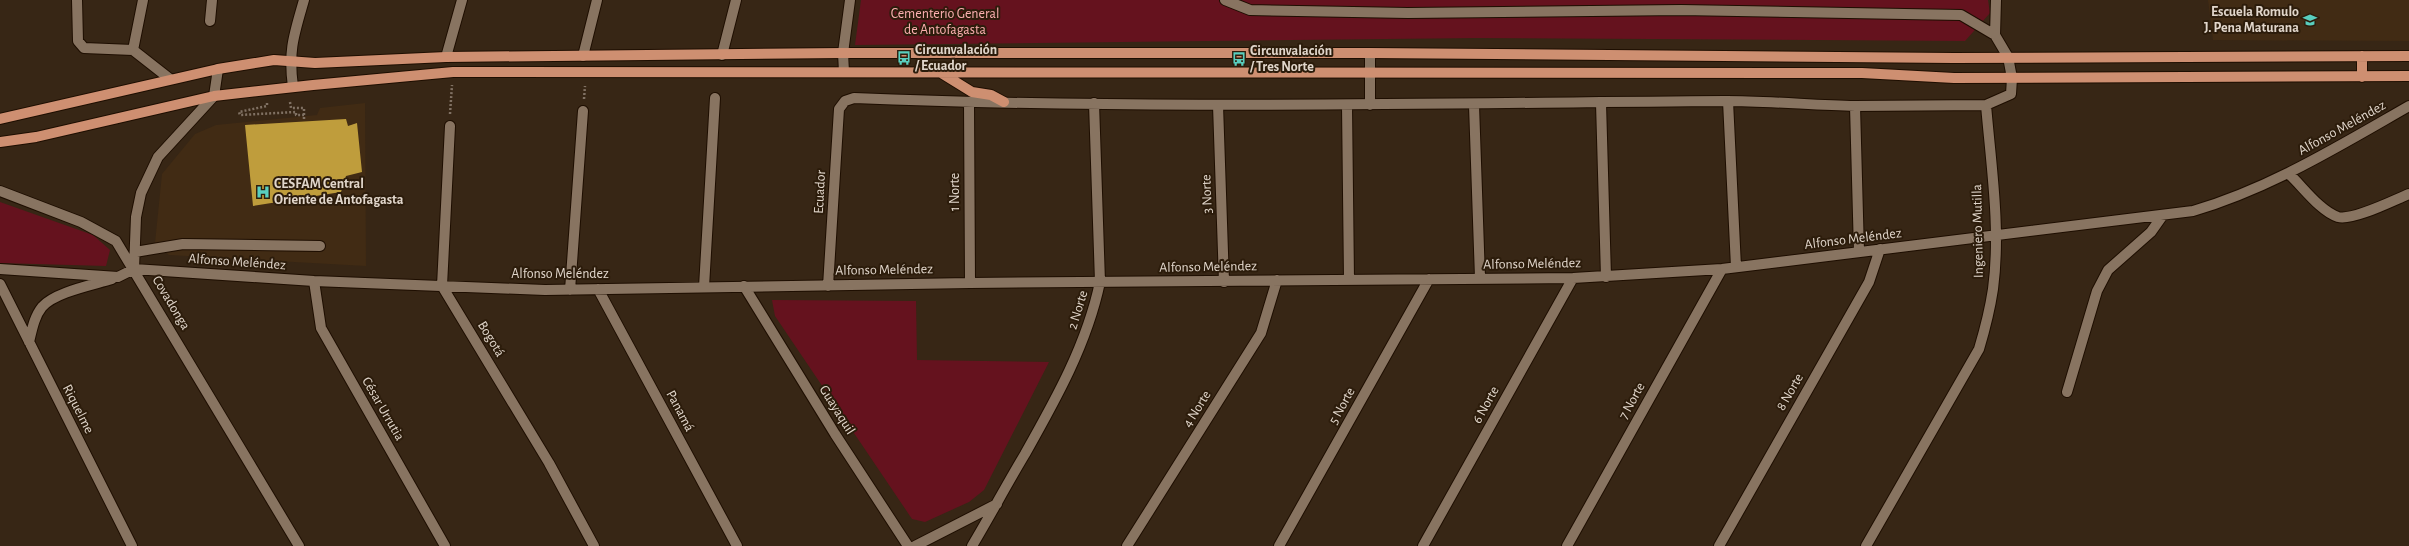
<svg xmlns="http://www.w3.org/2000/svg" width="2409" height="546" font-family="'Alegreya Sans',sans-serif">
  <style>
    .built { fill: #412b14 }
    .green { fill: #65121e }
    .building { fill: #bf9d3c }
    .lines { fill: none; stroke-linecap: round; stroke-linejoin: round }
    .minor-casing { stroke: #1e0e01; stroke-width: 12 }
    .major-casing { stroke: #1e0e01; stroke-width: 12 }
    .path { stroke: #807163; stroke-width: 2.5; stroke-dasharray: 2 2; stroke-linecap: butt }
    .minor { stroke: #887461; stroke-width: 10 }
    .major { stroke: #ce8f71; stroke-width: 10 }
    .labels { text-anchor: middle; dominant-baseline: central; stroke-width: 4; stroke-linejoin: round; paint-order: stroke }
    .poi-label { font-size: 14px; font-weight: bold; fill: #e1d6cb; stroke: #2c1c0b; text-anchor: start }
    .park-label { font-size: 14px; fill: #fdb0b1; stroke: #2c1c0b }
    .street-label { font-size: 14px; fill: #e1d6cb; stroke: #2c1c0b }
  </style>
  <rect width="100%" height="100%" fill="#372615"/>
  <path class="built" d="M2208 0H2409V41L2213 40Z
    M365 103 366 266 169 255 155 243 162 174 195 134 216 125 317 115 320 108Z"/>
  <path class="green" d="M861 0H1988L1990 13 1965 41 1477 38 855 45Z
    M0 202 93 235 110 250 106 266 0 263Z
    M772 300 916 301 917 360 1049 362 984 490 969 502 925 522 912 519 775 316Z"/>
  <path class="building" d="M346 119 348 126 357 123 362 172 346 176 341 192 253 206 245 125Z"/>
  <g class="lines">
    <defs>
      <path id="minor" d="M77 0 78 41 84 48 133 50 170 79
        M1225 0 1250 10 1408 13 1681 10 1961 15 1995 35
        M210 21 212 0
        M133 50 143 0
        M1370 53V105
        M722 55 736 0
        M583 56 597 0
        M446 57 462 0
        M844 72 843 53 850 0
        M293 87C288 50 294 35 304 0
        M1728 101 1736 267
        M969 102 970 283
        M1601 103 1606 277
        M1218 105 1224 282
        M1347 105 1349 280
        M1474 105 1480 278
        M1855 106 1859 252
        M450 126 442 286 549 463 594 546
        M2289 174C2303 187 2320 211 2338 217 2353 221 2394 200 2409 194
        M0 191 81 222 116 241 299 546
        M135 252 183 244 320 246
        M0 269 118 277 134 269 314 281 545 290 970 283 1573 278 1722 269 2193 211C2271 188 2339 146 2409 106
        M134 269 136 217 141 193 158 157 214 96 218 69
        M314 281 321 328 445 546
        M0 284 132 546
        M744 286 835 434 908 546
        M828 286 839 109 845 101 854 98C1144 110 1435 103 1725 101 1768 101 1812 105 1855 106 1899 106 1943 105 1986 105
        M704 287 715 98
        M598 289 737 546
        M570 290 583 111
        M29 342C32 330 34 317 42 307 55 292 93 285 112 279
        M2067 392 2097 291 2108 270 2151 232 2163 215
        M915 546 997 504
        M972 546C990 516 1007 484 1025 454 1056 399 1087 344 1100 282L1094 103
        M1127 546 1261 333 1277 280
        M1279 546 1429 279
        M1423 546 1573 278
        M1567 546 1722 269
        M1719 546 1869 282 1880 249
        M1866 546 1979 349C1985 329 1990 309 1993 289 2001 229 1991 165 1986 105L2011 94 2012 78 2008 57 1995 35 1996 0"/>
      <path id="major" d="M938 71 972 92 991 95 1004 102
        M2362 77V56
        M0 119 218 69 274 60 315 63 446 57 843 53H1370L1954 58 2409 56
        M0 142 36 137 214 96 313 85 453 72 1862 73 1954 78 2409 76"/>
    </defs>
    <use href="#minor" class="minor-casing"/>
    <use href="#major" class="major-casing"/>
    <path class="path" d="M584 99 585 86
      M290 102 291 108H304V121
      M267 103V106L239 112 240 115 296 112V115H304
      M450 114 452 85"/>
    <use href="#minor" class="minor"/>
    <use href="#major" class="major"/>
  </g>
  <defs>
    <symbol id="school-bare" viewBox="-9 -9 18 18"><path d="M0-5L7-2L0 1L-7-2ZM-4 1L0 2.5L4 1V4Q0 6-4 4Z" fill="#59cebe" stroke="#2c1c0b" stroke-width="2.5" paint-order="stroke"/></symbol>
    <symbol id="bus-bare" viewBox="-9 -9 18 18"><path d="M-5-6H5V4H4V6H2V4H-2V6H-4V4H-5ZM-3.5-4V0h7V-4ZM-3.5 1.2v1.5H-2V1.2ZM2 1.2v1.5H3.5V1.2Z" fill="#59cebe" stroke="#2c1c0b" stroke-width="2.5" paint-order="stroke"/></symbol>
    <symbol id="hospital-bare" viewBox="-9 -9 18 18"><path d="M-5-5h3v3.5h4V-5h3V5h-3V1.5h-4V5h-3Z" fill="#59cebe" stroke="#2c1c0b" stroke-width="2.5" paint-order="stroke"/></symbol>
  </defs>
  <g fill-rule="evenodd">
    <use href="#school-bare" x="2300" y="10" width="20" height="20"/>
    <use href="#bus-bare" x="894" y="48" width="20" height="20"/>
    <use href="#bus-bare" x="1229" y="49" width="20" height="20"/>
    <use href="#hospital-bare" x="253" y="182" width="20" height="20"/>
  </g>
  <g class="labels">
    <g class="poi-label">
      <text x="2299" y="12" text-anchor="end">Escuela Romulo<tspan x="2299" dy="16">J. Pena Maturana</tspan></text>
      <text x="915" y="50">Circunvalación<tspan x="915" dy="16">/ Ecuador</tspan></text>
      <text x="1250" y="51">Circunvalación<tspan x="1250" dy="16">/ Tres Norte</tspan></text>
      <text x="274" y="184">CESFAM Central<tspan x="274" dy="16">Oriente de Antofagasta</tspan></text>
    </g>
    <g class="park-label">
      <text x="945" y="14">Cementerio General<tspan x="945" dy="16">de Antofagasta</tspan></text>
    </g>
    <g class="street-label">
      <text transform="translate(2342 128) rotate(-29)">Alfonso Meléndez</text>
      <text transform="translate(820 192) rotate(-87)">Ecuador</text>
      <text transform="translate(955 192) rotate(-90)">1 Norte</text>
      <text transform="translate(1207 194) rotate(-92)">3 Norte</text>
      <text transform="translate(1978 231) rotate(-91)">Ingeniero Mutilla</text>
      <text transform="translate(1853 239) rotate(-7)">Alfonso Meléndez</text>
      <text transform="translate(237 262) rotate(4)">Alfonso Meléndez</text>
      <text transform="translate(1532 264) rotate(-1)">Alfonso Meléndez</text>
      <text transform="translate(1208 267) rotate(-1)">Alfonso Meléndez</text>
      <text transform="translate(884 270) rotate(-1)">Alfonso Meléndez</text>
      <text x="560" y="274">Alfonso Meléndez</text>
      <text transform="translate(171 303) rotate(59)">Covadonga</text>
      <text transform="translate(1078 310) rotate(-73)">2 Norte</text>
      <text transform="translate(491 339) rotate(59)">Bogotá</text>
      <text transform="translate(1790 392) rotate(-60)">8 Norte</text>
      <text transform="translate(1632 401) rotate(-61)">7 Norte</text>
      <text transform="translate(1486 405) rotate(-61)">6 Norte</text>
      <text transform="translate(1342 406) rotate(-61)">5 Norte</text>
      <text transform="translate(78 409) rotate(63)">Riquelme</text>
      <text transform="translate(383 409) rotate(60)">César Urrutia</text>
      <text transform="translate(1197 409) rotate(-58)">4 Norte</text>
      <text transform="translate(837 410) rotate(58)">Guayaquil</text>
      <text transform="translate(680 411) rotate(62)">Panamá</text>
    </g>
  </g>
</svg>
